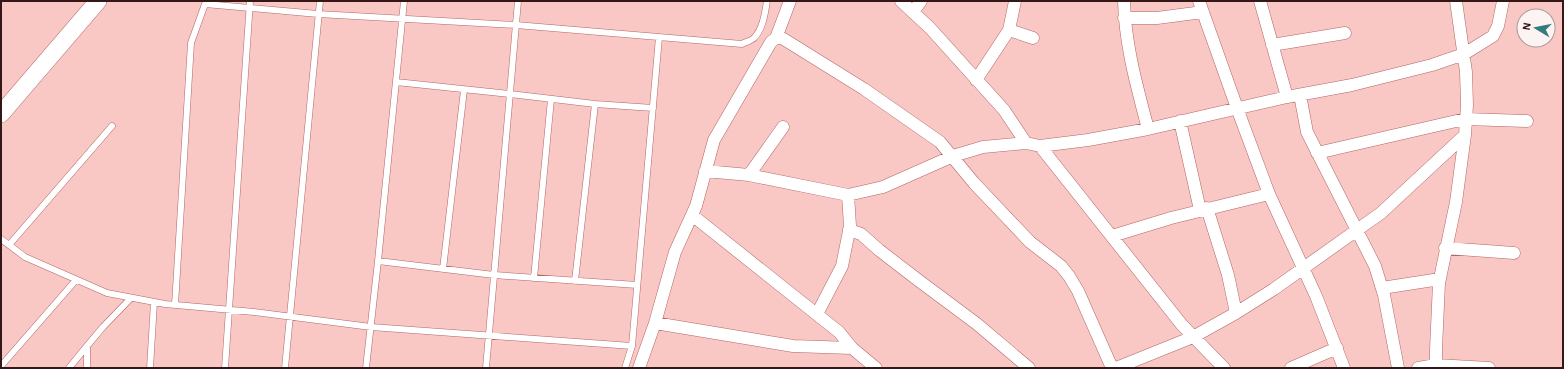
<svg xmlns="http://www.w3.org/2000/svg" width="1564" height="369" font-family="'Alegreya Sans',sans-serif">
  <style>
    .lines { fill: none; stroke-linecap: round; stroke-linejoin: round }
    .lane-casing { stroke: #b26766; stroke-width: 7 }
    .street-casing { stroke: #b26766; stroke-width: 13 }
    .secondary-casing { stroke: #b26766; stroke-width: 18 }
    .lane { stroke: #fff; stroke-width: 6 }
    .street { stroke: #fff; stroke-width: 12 }
    .secondary { stroke: #fff; stroke-width: 17 }
  </style>
  <rect width="100%" height="100%" fill="#f9c7c4"/>
  <g class="lines">
    <defs>
      <path id="lane" d="M396 82 510 94 595 104 653 108
        M1 239 25 257 107 293 165 304 254 312 371 327 632 346 659 37
        M9 245 112 126
        M378 261 494 275 637 285
        M443 269 464 90
        M534 278 551 99
        M575 281 595 104
        M175 305 191 43 205 4 318 14 516 25 742 44C745 42 751 41 754 38 763 29 765 13 767 1
        M1 366 76 280
        M69 368 87 346
        M87 368V346L103 327 131 298
        M150 368 154 302
        M225 368 250 1
        M285 368 320 1
        M366 368 378 261 404 1
        M486 368 518 1
        M625 368 632 346"/>
      <path id="street" d="M901 1 930 28 1004 110 1026 143
        M1124 1C1125 45 1137 87 1148 129
        M1199 1 1237 108 1269 194 1316 296 1344 368
        M1260 1 1287 97
        M913 12 921 1
        M1124 18H1157L1203 12
        M1009 30 1015 1
        M776 38 790 1
        M1272 45 1345 33
        M976 80 1009 30 1033 38
        M1300 95 1307 132 1375 266 1384 295 1398 368
        M1180 121 1200 210
        M1040 146 1182 325 1224 368
        M1317 153 1465 119 1527 121
        M705 171 749 175 848 195 883 187 953 156 983 147 1026 143 1040 146 1088 140 1148 129 1287 97 1352 85 1432 65 1464 54 1493 36 1498 26 1503 1
        M749 175 783 127
        M1207 208 1228 275 1236 313
        M692 215 839 332 852 348 876 368
        M849 230 861 234 879 250 918 280 977 324 1029 368
        M1112 236 1171 218 1269 194
        M1445 248 1514 253
        M1382 288 1440 279
        M817 314 842 266 850 226 848 195
        M655 323 793 346 852 348
        M639 368 655 323 675 252 696 206 714 140 771 42 776 38H782L864 89 940 142 974 183 1030 242 1061 266 1069 276 1078 291 1112 368
        M1116 368 1193 337 1236 313 1274 289 1381 213 1465 135
        M1291 368 1337 348
        M1418 368 1436 365 1489 368
        M1436 368V349L1439 283 1456 202 1465 135 1467 105 1466 72 1456 1"/>
      <path id="secondary" d="M1 114 98 1"/>
    </defs>
    <use href="#lane" class="lane-casing"/>
    <use href="#street" class="street-casing"/>
    <use href="#secondary" class="secondary-casing"/>
    <use href="#lane" class="lane"/>
    <use href="#street" class="street"/>
    <use href="#secondary" class="secondary"/>
  </g>
  <rect width="1564" height="369" fill="none" stroke="#351717" stroke-width="4"/>
  <g transform="translate(1536 28) rotate(280)"><circle r="19" fill="#fcf3f3" stroke="#ac9b9b"/>
  <path d="M0-3L7 15L0 10L-7 15Z" fill="#327b7f"/>
  <text y="-6" font-size="11" font-weight="bold" text-anchor="middle" fill="#351717">N</text>
  </g>
</svg>
